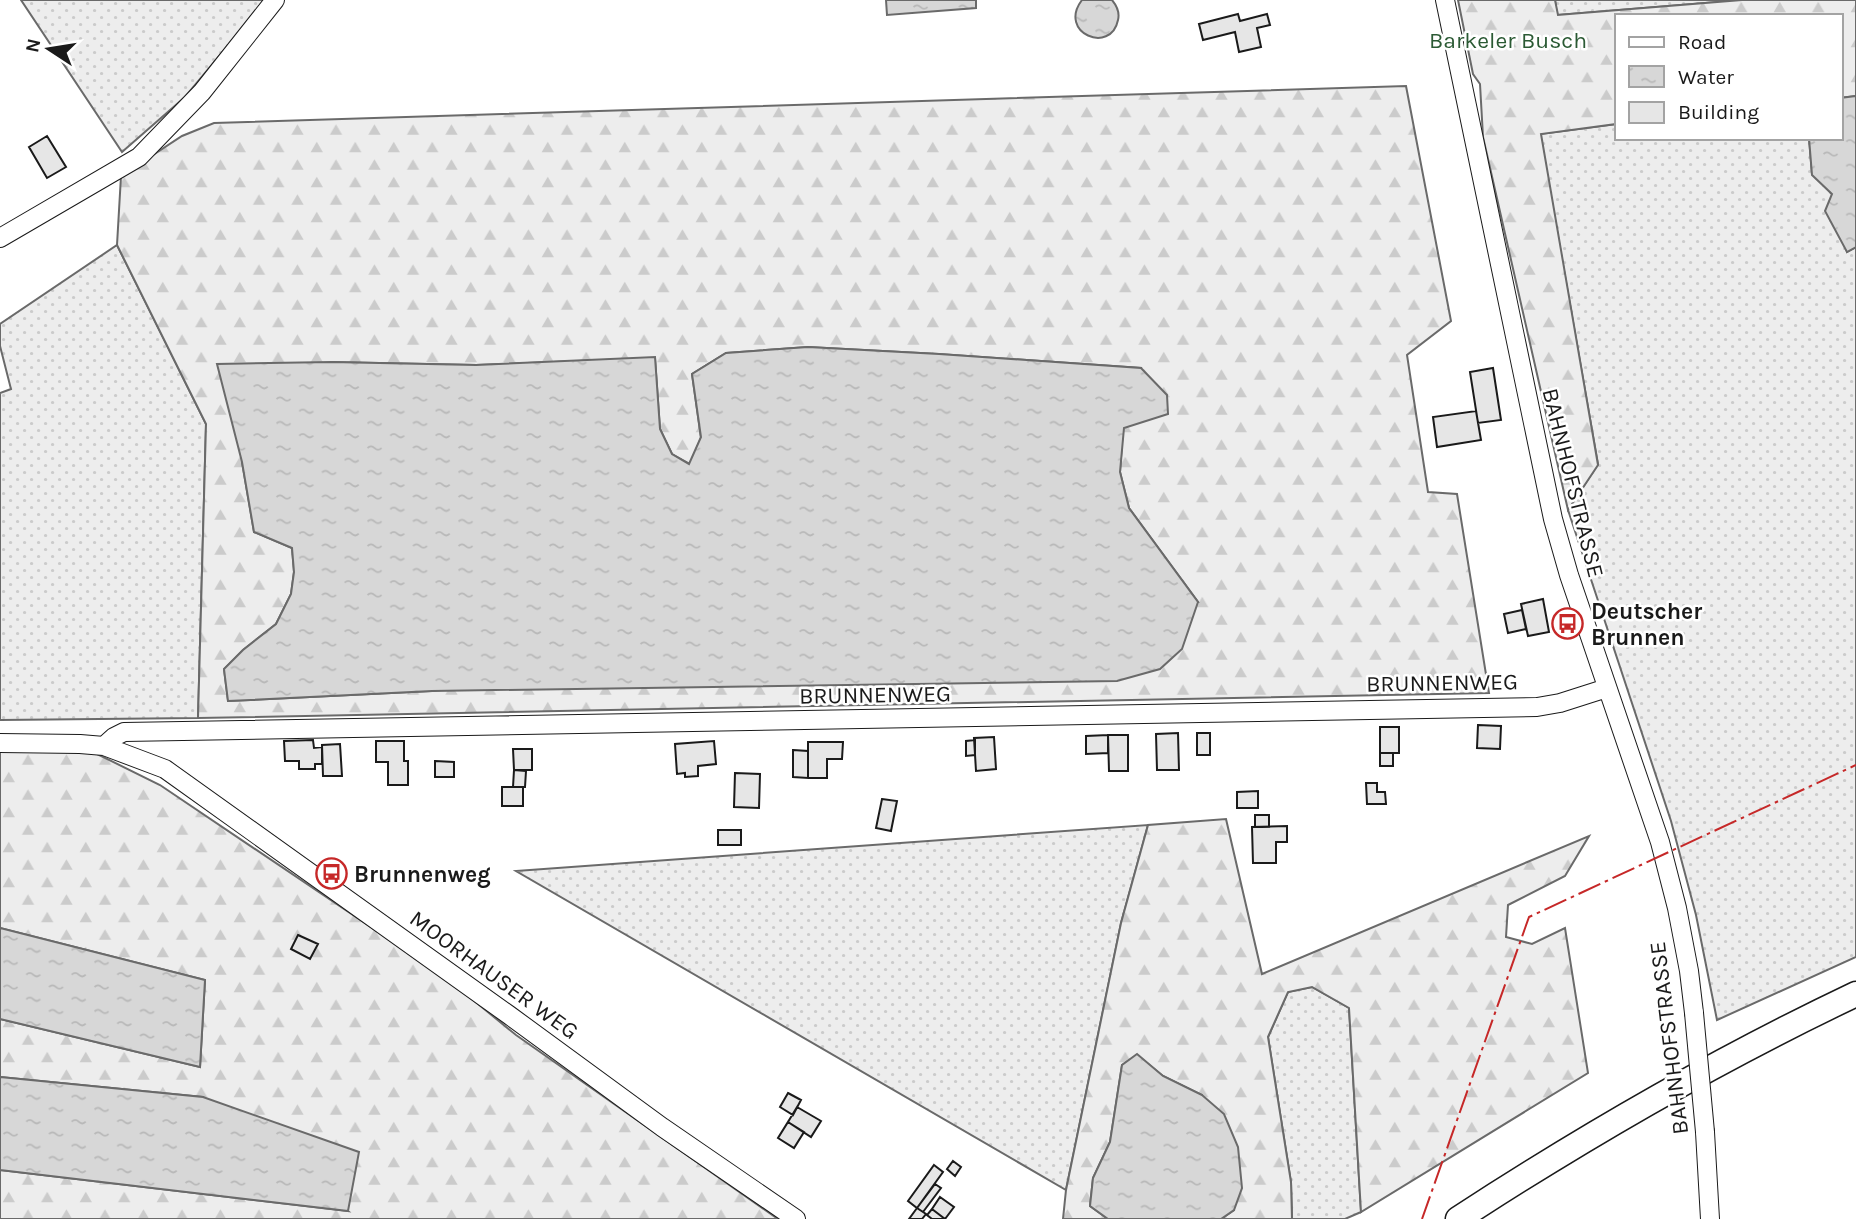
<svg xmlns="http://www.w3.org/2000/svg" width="1856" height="1219" font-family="Karla,sans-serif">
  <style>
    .grass { fill: url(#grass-dots); stroke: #6a6a6a; stroke-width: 2 }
    .forest { fill: url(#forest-firs); stroke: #6a6a6a; stroke-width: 2; fill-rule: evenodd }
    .water { fill: url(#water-ripples); stroke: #6a6a6a; stroke-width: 2 }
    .building { fill: #e6e6e6; stroke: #1a1a1a; stroke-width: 2 }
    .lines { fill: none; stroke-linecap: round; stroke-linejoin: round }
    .minor-casing { stroke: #1a1a1a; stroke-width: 20 }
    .highway-casing { stroke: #1a1a1a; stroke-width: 27 }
    .minor { stroke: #fff; stroke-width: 18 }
    .highway { stroke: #fff; stroke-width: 24 }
    .minor-bridge-casing { stroke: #1a1a1a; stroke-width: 20; stroke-linecap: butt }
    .minor-bridge { stroke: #fff; stroke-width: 18 }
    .power { stroke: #c62828; stroke-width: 2; stroke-dasharray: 24 5 3.5 5; stroke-linecap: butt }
    .labels { text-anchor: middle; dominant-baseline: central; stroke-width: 5; stroke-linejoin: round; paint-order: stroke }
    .park-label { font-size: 23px; fill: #2b5a34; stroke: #fff }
    .street-label { font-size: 23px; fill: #1a1a1a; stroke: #fff }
    .poi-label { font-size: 23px; font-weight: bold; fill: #1a1a1a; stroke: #fff; text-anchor: start }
  </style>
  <defs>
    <pattern id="grass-dots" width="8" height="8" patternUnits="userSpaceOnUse" patternTransform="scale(1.75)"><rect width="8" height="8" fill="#ededed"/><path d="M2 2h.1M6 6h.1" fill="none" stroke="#cbcbcb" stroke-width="1.8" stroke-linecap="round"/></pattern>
    <pattern id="forest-firs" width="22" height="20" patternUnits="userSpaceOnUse" patternTransform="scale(1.75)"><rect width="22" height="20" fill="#ededed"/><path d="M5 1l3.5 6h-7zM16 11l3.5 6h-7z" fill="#cbcbcb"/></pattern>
    <pattern id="water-ripples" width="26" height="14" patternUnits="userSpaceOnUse" patternTransform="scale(1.75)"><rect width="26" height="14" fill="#d7d7d7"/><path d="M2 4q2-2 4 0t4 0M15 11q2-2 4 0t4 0" fill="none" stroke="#b8b8b8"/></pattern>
  </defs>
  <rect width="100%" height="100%" fill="#fff"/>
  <path class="grass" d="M21 0H266L185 97 122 152Z
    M1555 0H1742L1557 15Z
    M1616 124V138H1809L1812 174 1832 194 1847 252 1856 247V957L1717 1020 1696 915 1671 821 1568 510 1598 464 1540 134Z
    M117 245 206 424 198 718 0 720V393L11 389 0 346V324Z
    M1148 825 1121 923 1066 1190 516 871Z
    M1312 987 1349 1008 1361 1212 1345 1219H1292L1291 1182 1268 1037 1288 992Z"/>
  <path class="forest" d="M1458 0H1555L1558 15 1742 0H1856V96L1840 98V16H1616V124L1541 134 1598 465 1568 510 1483 137 1480 84 1473 74Z
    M1406 86 1451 321 1407 355 1428 492 1457 494 1489 693 198 718 206 424 117 245 121 176 182 136 214 123ZM808 347 939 354 1141 368 1123 428 1120 472 1129 508 1198 602 432 691 228 701 224 669 243 650 276 624 291 594 294 572 292 548 254 532 242 462 331 362 476 365 655 358 660 429 672 454 690 464 701 438 692 374 726 353Z
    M0 746 91 751 160 785 445 977 516 1035 778 1219H0V1170L348 1211 203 1097 0 1077V1019L200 1067 205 980 0 928Z
    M1226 819 1262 974 1589 836 1565 876 1508 905 1506 937 1532 944 1565 928 1588 1073 1361 1212 1349 1008 1312 987 1288 992 1268 1037 1291 1182 1292 1219H1221L1234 1210 1202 1095 1163 1076 1137 1055 1122 1065 1110 1142 1093 1178 1090 1206 1108 1219H1063L1066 1190 1121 923 1148 825Z"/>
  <path class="water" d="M886 0H976V8L887 15Z
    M1082 0H1112C1117 6 1120 12 1118 20 1111 55 1057 33 1082 0Z
    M1856 96V247L1847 252 1825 211 1832 194 1812 175 1809 138H1840V98Z
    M808 347 939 354 1141 368 1167 395 1168 414 1124 428 1120 472 1129 508 1198 602 1182 649 1160 669 1117 681 432 691 228 701 224 669 243 650 276 624 291 594 294 572 292 548 254 532 242 462 217 364 331 362 476 365 655 357 660 429 672 454 689 464 701 437 692 374 726 353Z
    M0 928 205 980 200 1067 0 1019Z
    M1137 1054 1163 1076 1202 1095 1224 1114 1238 1147 1242 1188 1234 1210 1221 1219H1108L1090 1206 1093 1178 1110 1142 1122 1065Z
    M0 1077 203 1097 359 1152 348 1211 0 1170Z"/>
  <path class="building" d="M1238 14 1240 21 1267 14 1270 25 1257 28 1261 47 1239 52 1235 32 1203 40 1199 24Z
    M47 136 66 167 47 178 29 147Z
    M1493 368 1501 420 1478 423 1470 372Z
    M1476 411 1481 440 1437 447 1433 417Z
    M1543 599 1549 632 1528 636 1521 604Z
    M1522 610 1526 629 1508 633 1504 614Z
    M1478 725 1501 726 1500 749 1477 748Z
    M1380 727H1399V753H1380Z
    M1178 733 1179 770H1157L1156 734Z
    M1197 733H1210V755H1197Z
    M1108 735V753L1086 754V736Z
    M1108 735H1128V771H1109Z
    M994 737 996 769 976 771 974 738Z
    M313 740 314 748 322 747V764H315V769H299V761H285L284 741Z
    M975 740V755L966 756V741Z
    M376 741H404V761H408V785H388V762H376Z
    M714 741 716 764 698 766V776L685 777V773L677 774 675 744Z
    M808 742H843L842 759H827V778H808Z
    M340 744 342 776H323L322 745Z
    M513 749H532V770H514Z
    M793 750 808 751V778L793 777Z
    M1380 753H1393V766H1380Z
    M435 761 454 762V777H435Z
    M514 770 526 771 525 787H513Z
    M735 773 760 774 759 808 734 807Z
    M1366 783H1377V792H1385L1386 804H1367Z
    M502 787H523V806H502Z
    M1258 791V808H1237V792Z
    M882 799 897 801 891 831 876 828Z
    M1255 815H1269V827H1255Z
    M1287 826V842H1276V863H1253L1252 827Z
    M718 830H741V845H718Z
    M298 935 318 944 310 959 291 949Z
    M788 1093 801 1100 793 1115 780 1107Z
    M797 1107 821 1121 811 1137 788 1122Z
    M788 1122 804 1132 794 1148 778 1138Z
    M953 1161 961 1167 955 1176 947 1169Z
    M934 1165 943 1172 917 1208 908 1201Z
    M935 1184 941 1188 923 1212 917 1208Z
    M940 1197 954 1207 945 1219 932 1209Z
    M917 1208 926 1214 922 1219H909Z
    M932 1209 945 1219H932L927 1215Z"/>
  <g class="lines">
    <defs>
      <path id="minor" d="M1445 0 1553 519 1569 575 1660 842 1677 908 1689 971 1694 1013
        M0 238 139 157 202 92 275 0
        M0 743 80 744 104 746 165 769 509 1015 662 1127 796 1219
        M104 746 114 737 124 732 1537 707 1560 703 1607 688
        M1705 1132 1710 1219"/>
      <path id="highway" d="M1458 1219C1587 1135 1717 1060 1856 994"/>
    </defs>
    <use href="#minor" class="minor-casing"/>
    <use href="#highway" class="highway-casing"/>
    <use href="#minor" class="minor"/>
    <use href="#highway" class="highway"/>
    <defs>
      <path id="minor-bridge" d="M1694 1013 1705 1132"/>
    </defs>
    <use href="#minor-bridge" class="minor-bridge-casing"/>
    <use href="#minor-bridge" class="minor-bridge"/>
    <path class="power" d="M1422 1219 1529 917 1856 765"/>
  </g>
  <defs>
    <symbol id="bus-ring" viewBox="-11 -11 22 22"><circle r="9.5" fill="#fff" stroke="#c62828" stroke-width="1.5"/><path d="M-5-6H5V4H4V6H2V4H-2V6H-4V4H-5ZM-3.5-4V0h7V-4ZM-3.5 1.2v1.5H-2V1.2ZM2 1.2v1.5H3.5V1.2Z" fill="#c62828"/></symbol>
  </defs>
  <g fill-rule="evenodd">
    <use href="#bus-ring" x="1550" y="606" width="35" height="35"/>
    <use href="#bus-ring" x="314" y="856" width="35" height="35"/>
  </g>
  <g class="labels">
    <g class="park-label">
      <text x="1508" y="40">Barkeler Busch</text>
    </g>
    <g class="street-label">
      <text transform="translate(1573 483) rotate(76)">BAHNHOFSTRASSE</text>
      <text transform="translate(1442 683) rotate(-1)">BRUNNENWEG</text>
      <text transform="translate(875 695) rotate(-1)">BRUNNENWEG</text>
      <text transform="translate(494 975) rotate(36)">MOORHAUSER WEG</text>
      <text transform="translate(1669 1038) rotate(-97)">BAHNHOFSTRASSE</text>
    </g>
    <g class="poi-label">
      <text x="1591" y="611">Deutscher<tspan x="1591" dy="26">Brunnen</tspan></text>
      <text x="354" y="874">Brunnenweg</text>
    </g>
  </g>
  <rect x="1615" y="14" width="228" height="126" fill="#ffffff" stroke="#a3a3a3" stroke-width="2"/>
  <rect x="1629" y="37" width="35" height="10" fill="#ffffff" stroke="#a3a3a3" stroke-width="2"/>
  <text x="1678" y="49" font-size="21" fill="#1a1a1a">Road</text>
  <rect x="1629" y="66" width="35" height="21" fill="url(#water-ripples)" stroke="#a3a3a3" stroke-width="2"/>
  <text x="1678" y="84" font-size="21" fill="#1a1a1a">Water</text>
  <rect x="1629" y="102" width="35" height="21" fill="#e6e6e6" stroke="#a3a3a3" stroke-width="2"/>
  <text x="1678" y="119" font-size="21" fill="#1a1a1a">Building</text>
  <g transform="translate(49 49) rotate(282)" stroke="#ffffff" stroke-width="5" paint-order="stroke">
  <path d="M0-5L12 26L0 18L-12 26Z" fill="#1a1a1a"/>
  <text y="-10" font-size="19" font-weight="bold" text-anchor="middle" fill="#1a1a1a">N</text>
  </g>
</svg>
